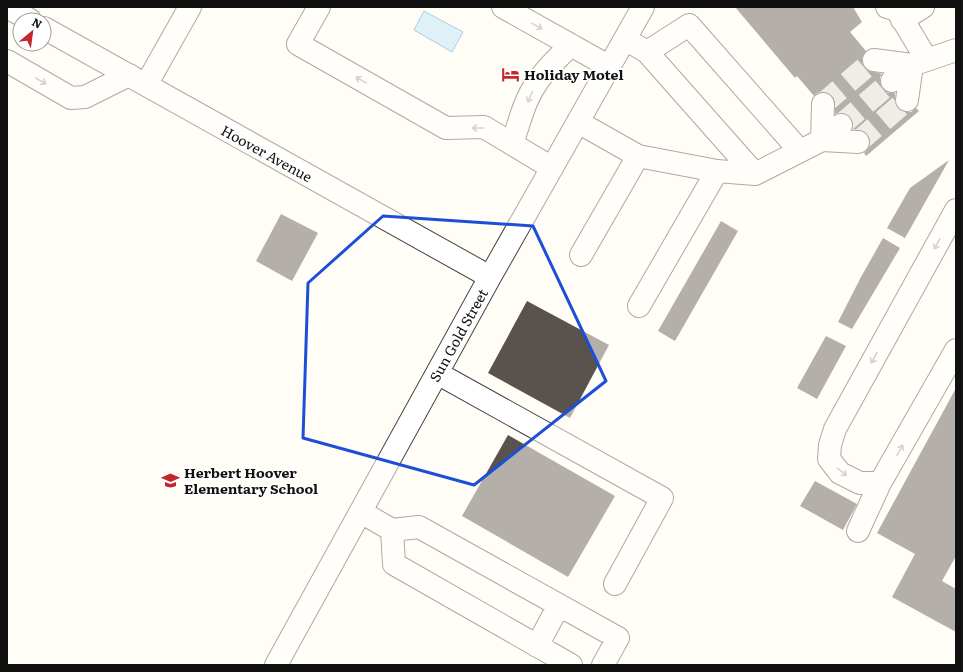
<svg xmlns="http://www.w3.org/2000/svg" width="963" height="672" font-family="Literata,serif">
  <style>
    .water { fill: #b9e0f7; stroke: #3f96cf }
    .building { fill: #5a524d }
    .lines { fill: none; stroke-linecap: round; stroke-linejoin: round }
    .minor-tunnel { stroke: #dbdad3; stroke-width: 22; stroke-dasharray: 22 11; stroke-linecap: butt }
    .minor-casing { stroke: #444; stroke-width: 24 }
    .minor { stroke: #fff; stroke-width: 22 }
    .oneway { stroke: #a0a0a0 }
    .marked { fill: none; stroke: #1d4ed8; stroke-width: 3; stroke-linejoin: round }
    .labels { text-anchor: middle; dominant-baseline: central; stroke-width: 4; stroke-linejoin: round; paint-order: stroke }
    .poi-label { font-size: 14px; font-weight: bold; fill: #111; stroke: #fff; text-anchor: start }
    .street-label { font-size: 14px; fill: #111; stroke: #fff }
  </style>
  <rect width="100%" height="100%" fill="#fffdf5"/>
  <path class="water" d="M424 11 463 32 452 52 414 30Z"/>
  <path class="building" d="M735 7H853L862 22 850 32 866 51 862 58 863 65 867 70 882 74 880 77V82L882 88 888 93H895V104L899 110 906 112H911L916 108 919 111 866 156 864 153 868 149 870 143 869 136 864 131 853 129V123L851 118 846 114 840 113 835 114 834 98 830 94 823 92 817 93 814 96 797 76 795 78Z
    M949 160 905 238 887 228 910 188Z
    M281 214 318 233 292 281 256 261Z
    M721 221 738 231 675 341 658 331Z
    M883 238 900 248 852 329 838 322 861 277Z
    M527 301 609 345 570 418 488 373Z
    M826 336 846 346 817 399 797 388Z
    M956 388V556L942 581 956 589V632L892 597 915 554 877 533Z
    M508 435 615 496 568 577 462 516Z
    M815 481 857 504 843 530 800 506Z"/>
  <g class="lines">
    <path class="minor-tunnel" d="M823 104 874 60
      M841 125 892 81
      M858 142 907 100"/>
    <defs>
      <path id="minor" d="M7 7 30 20
        M319 7 298 44 446 128 484 127 552 168
        M503 7 610 67
        M887 7 897 10 927 60
        M902 20 923 7
        M44 28 490 277
        M625 39 647 52 689 25 800 151
        M647 52 755 174
        M874 60 912 65 907 100
        M7 61 71 98 85 97 129 75
        M892 81 912 65 956 50
        M146 85 190 7
        M823 104 822 140 858 142
        M578 122 638 156 717 171 755 174 822 140 841 125
        M512 144C519 124 524 101 536 84 545 69 559 57 571 45
        M581 255 638 156
        M639 306 717 171
        M437 373 662 498 615 584
        M880 483H860L840 473 829 459 830 445 835 429 956 210
        M361 512 392 530 419 527 618 638 603 665
        M392 530 394 564 571 665
        M858 531 880 483 956 350
        M537 646 559 605
        M276 665 490 277 643 7"/>
    </defs>
    <use href="#minor" class="minor-casing"/>
    <use href="#minor" class="minor"/>
  </g>
  <defs><path id="oneway-shaft" d="M-6 0H5M1.5-3L5.5 0L1.5 3" fill="none" stroke-width="1.6" stroke-linecap="round" stroke-linejoin="round"/></defs>
  <g class="oneway">
    <use href="#oneway-shaft" transform="translate(537 26) rotate(29)"/>
    <use href="#oneway-shaft" transform="translate(361 80) rotate(-151)"/>
    <use href="#oneway-shaft" transform="translate(41 81) rotate(30)"/>
    <use href="#oneway-shaft" transform="translate(530 97) rotate(114)"/>
    <use href="#oneway-shaft" transform="translate(478 128) rotate(-180)"/>
    <use href="#oneway-shaft" transform="translate(937 244) rotate(119)"/>
    <use href="#oneway-shaft" transform="translate(874 358) rotate(119)"/>
    <use href="#oneway-shaft" transform="translate(900 450) rotate(-60)"/>
    <use href="#oneway-shaft" transform="translate(842 472) rotate(39)"/>
  </g>
  <path d="M0 0H963V672H0ZM383 216 533 226 606 381 474 485 303 438 308 283Z" fill="#fffdf5" fill-opacity=".55" fill-rule="evenodd"/>
  <path class="marked" d="M383 216 533 226 606 381 474 485 303 438 308 283Z"/>
  <defs>
    <symbol id="hotel-bare" viewBox="-9 -9 18 18"><path d="M-6-4.5h1.5V1H6V5H4.5V3h-9V5H-6ZM-4 0a1.8 1.8 0 1 1 3.6 0ZM.5 0V-2.5h3Q6-2.5 6 0Z" fill="#c4262e" stroke="#fff" stroke-width="2.5" paint-order="stroke"/></symbol>
    <symbol id="school-bare" viewBox="-9 -9 18 18"><path d="M0-5L7-2L0 1L-7-2ZM-4 1L0 2.5L4 1V4Q0 6-4 4Z" fill="#c4262e" stroke="#fff" stroke-width="2.5" paint-order="stroke"/></symbol>
  </defs>
  <g fill-rule="evenodd">
    <use href="#hotel-bare" x="498" y="62" width="25" height="25"/>
    <use href="#school-bare" x="158" y="468" width="25" height="25"/>
  </g>
  <g class="labels">
    <g class="poi-label">
      <text x="524" y="74">Holiday Motel</text>
      <text x="184" y="472">Herbert Hoover<tspan x="184" dy="16">Elementary School</tspan></text>
    </g>
    <g class="street-label">
      <text transform="translate(267 153) rotate(29)">Hoover Avenue</text>
      <text transform="translate(458 335) rotate(-61)">Sun Gold Street</text>
    </g>
  </g>
  <rect width="963" height="672" fill="none" stroke="#111111" stroke-width="16"/>
  <g transform="translate(32 32) rotate(29)"><circle r="19" fill="#ffffff" stroke="#a0a0a0"/>
  <path d="M0-3L7 15L0 10L-7 15Z" fill="#c4262e"/>
  <text y="-6" font-size="11" font-weight="bold" text-anchor="middle" fill="#111111">N</text>
  </g>
</svg>
